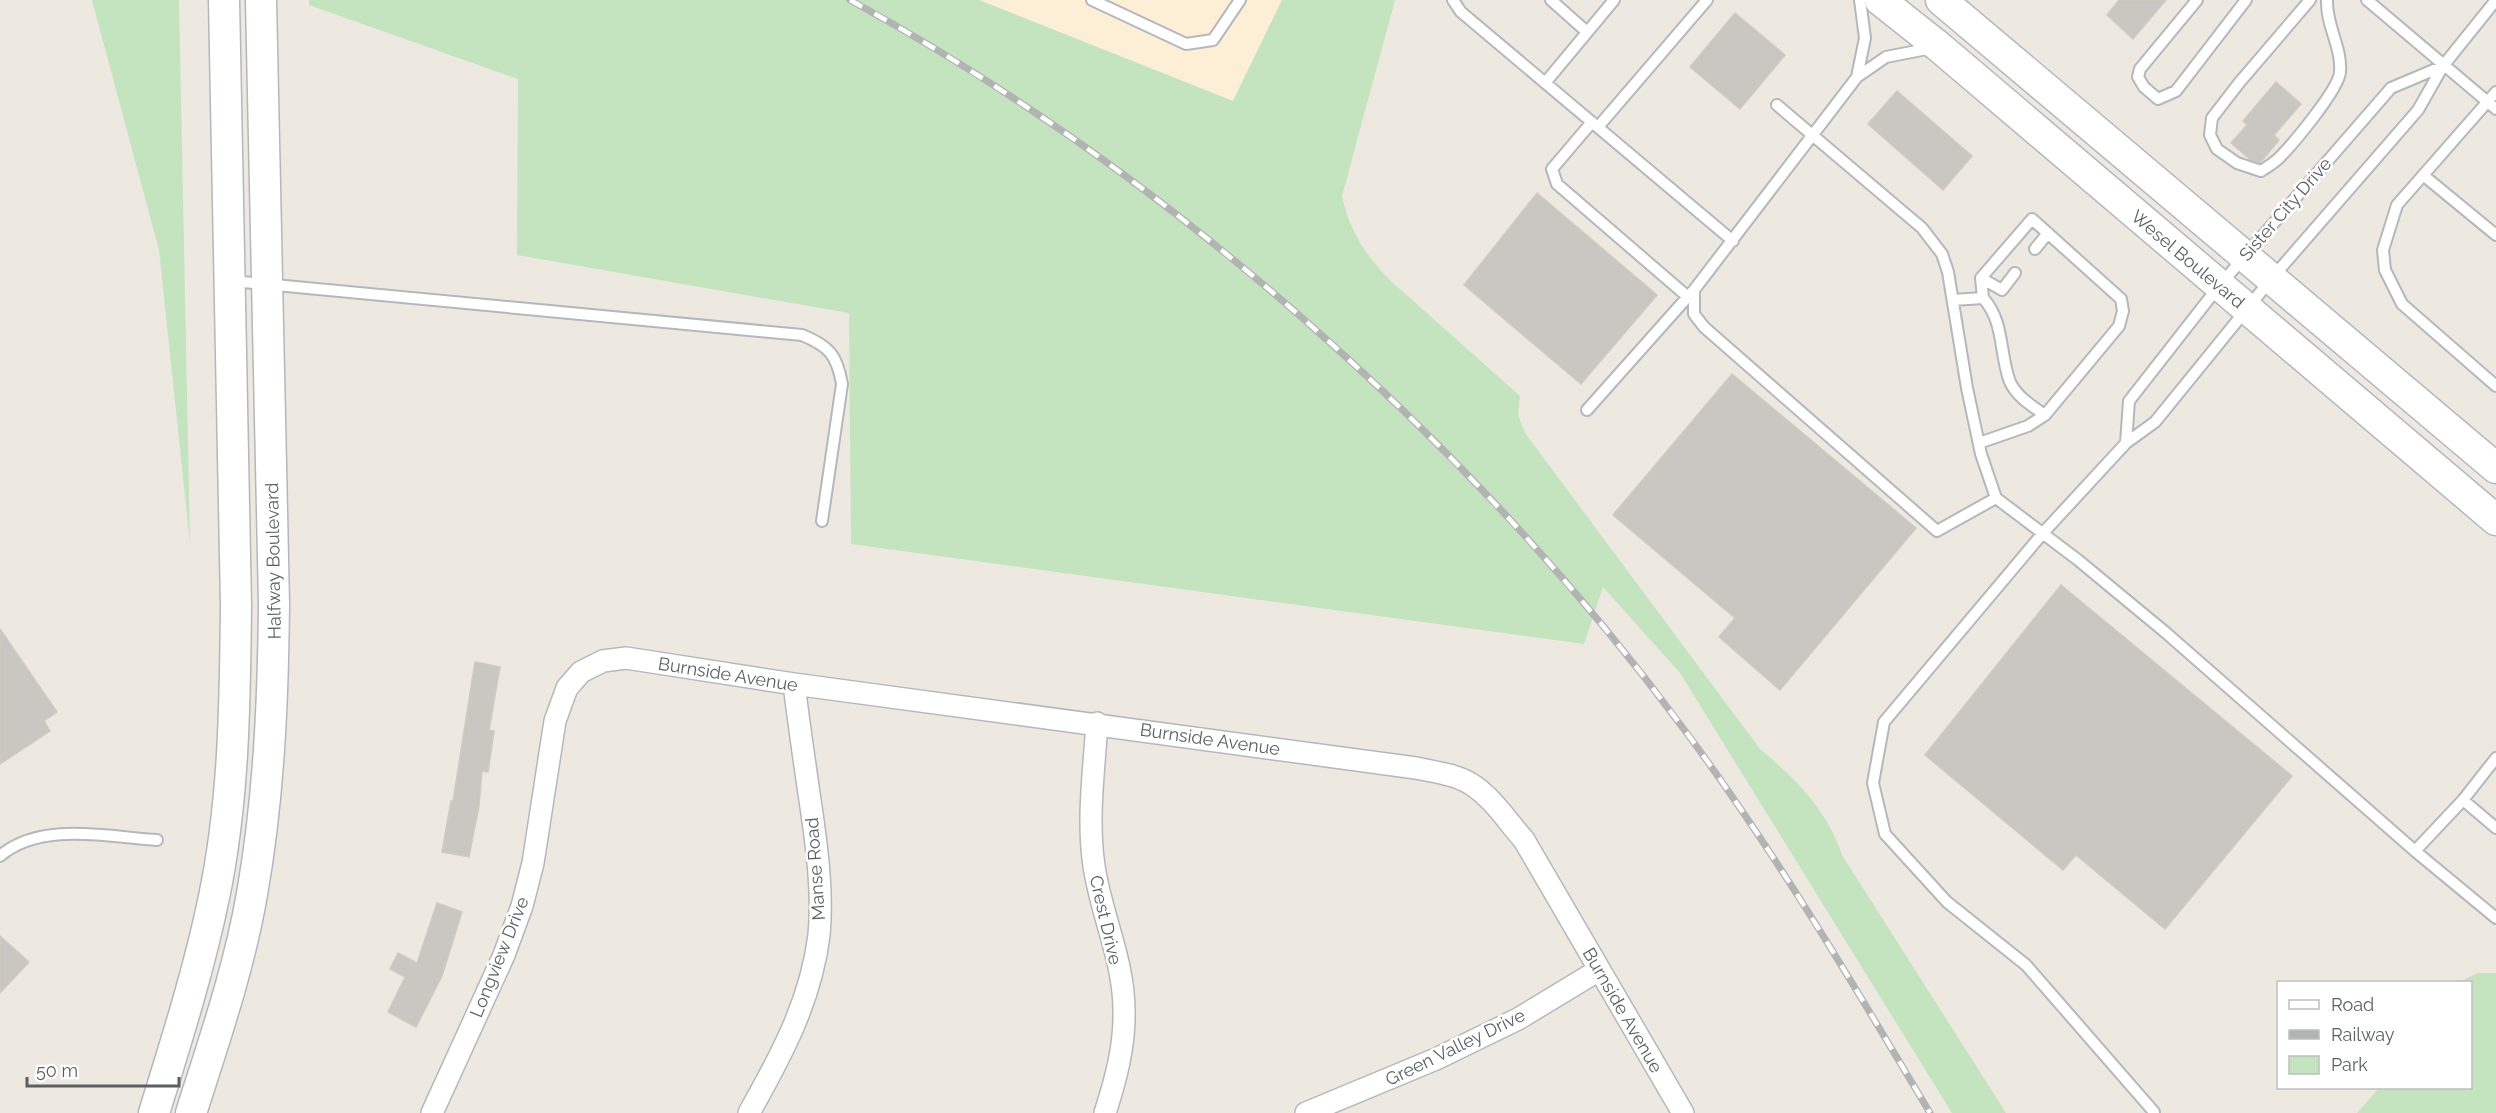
<svg xmlns="http://www.w3.org/2000/svg" width="2496" height="1113" font-family="Raleway,sans-serif">
  <style>
    .commercial { fill: #fdefd6 }
    .green { fill: #c3e4be }
    .building { fill: #cac6c1; stroke: #d1cac0; stroke-width: 1.5 }
    .lines { fill: none; stroke-linecap: round; stroke-linejoin: round }
    .lane-casing { stroke: #b4b8bc; stroke-width: 14 }
    .street-casing { stroke: #b4b8bc; stroke-width: 24 }
    .secondary-casing { stroke: #b3b7bc; stroke-width: 33 }
    .lane { stroke: #fff; stroke-width: 10 }
    .street { stroke: #fff; stroke-width: 21 }
    .secondary { stroke: #fff; stroke-width: 30 }
    .rail-casing { stroke: #b2b3b3; stroke-width: 7 }
    .rail { stroke: #fff; stroke-width: 4.5; stroke-dasharray: 14; stroke-linecap: butt }
    .labels { text-anchor: middle; dominant-baseline: central; stroke-width: 5; stroke-linejoin: round; paint-order: stroke }
    .street-label { font-size: 18px; fill: #5a5f62; stroke: #fff }
  </style>
  <rect width="100%" height="100%" fill="#ede9e1"/>
  <path class="commercial" d="M979 0H1282L1233 101Z"/>
  <path class="green" d="M92 0H179L190 543 159 250Z
    M309 0H979L1233 101 1282 0H1395L1342 196C1349 230 1367 258 1392 282L1520 396 1518 415 1525 433 1760 749C1796 779 1827 810 1842 855L2006 1113H1952L1680 673 1603 587 1584 644 851 544 849 313 517 255 518 79 309 5Z
    M2477 973H2496V1113H2357L2379 1088H2470V982H2460Z"/>
  <path class="building" d="M2119 0H2166L2133 39 2107 15Z
    M1735 13 1785 55 1740 109 1690 67Z
    M2276 82 2301 104 2274 135 2279 140 2260 163 2251 160 2231 143 2247 125 2243 121Z
    M1897 91 1972 156 1943 190 1868 124Z
    M1537 193 1657 295 1581 384 1464 285Z
    M1732 374 1916 528 1780 690 1719 637 1735 618 1613 515Z
    M2061 585 2292 776 2165 929 2076 855 2063 870 1925 755Z
    M0 629 57 712 44 721 50 731 0 764Z
    M475 662 500 667 489 730 494 731 488 772 482 771 479 806 469 857 442 852 451 801H453Z
    M437 903 462 912 442 976 416 1027 388 1012 405 977 390 969 398 953 417 963Z
    M0 936 29 962 0 993Z"/>
  <g class="lines">
    <defs>
      <path id="lane" d="M1092 0 1186 44 1213 40 1240 0
        M1453 0 1461 12 1733 241
        M1551 0 1587 32
        M2197 0 2140 69 2138 77 2144 87 2158 99 2176 91 2246 0
        M2310 0 2239 83 2212 118 2210 135 2217 149 2237 163 2261 171C2267 167 2274 163 2279 158 2293 144 2339 89 2340 72 2342 47 2326 26 2327 0
        M2367 0 2496 109
        M1932 48 1886 57 1857 77 1694 290V314L1704 327 1937 531 1996 498
        M1857 77 1865 38 1860 0
        M1545 83 1614 0
        M2496 92 2397 205 2383 250 2385 270 2402 304 2496 386
        M1777 105 1922 228 1942 254 1948 272 1967 388 1981 454 1996 498 2078 560 2165 632 2415 851 2496 918
        M1592 122 1552 169 1557 184 1688 297
        M1598 127 1707 0
        M2423 175 2496 235
        M2035 249 2048 233
        M1981 278 2002 290 2015 273
        M232 281 802 335C829 346 837 355 842 384L822 521
        M1983 298C2005 322 1999 354 2010 382 2017 397 2032 406 2045 415
        M1953 300 1983 298 1981 278 2032 219 2121 299 2123 311 2119 326 2045 415 2028 426 1979 443
        M1587 410 1692 292
        M2126 443 2129 401 2219 286 2391 88 2443 66
        M2463 800 2496 828
        M2415 851 2463 800 2496 758
        M0 856C41 821 108 837 157 840
        M2154 1112 2026 965 1947 902 1885 834 1873 783 1884 722 2043 533 2126 443 2155 422 2272 278 2418 110 2443 66 2496 0"/>
      <path id="street" d="M1097 723C1094 770 1087 819 1094 866 1101 914 1124 961 1124 1010 1125 1045 1116 1079 1105 1113
        M432 1113 504 955 522 906 533 863 555 721 567 688 581 672 603 661 626 658 794 684 1416 768C1434 772 1455 774 1471 784 1492 797 1508 822 1524 840L1683 1113
        M749 1113C781 1056 811 1001 819 935 823 893 817 848 811 807 805 766 799 725 794 684
        M1306 1113 1436 1059 1518 1019 1599 970"/>
      <path id="secondary" d="M1880 0 1938 46 2496 520
        M1941 0 2496 468
        M154 1113C176 1042 199 970 214 897 234 802 235 703 236 606L224 0
        M191 1113C214 1041 239 969 252 894 269 798 273 701 274 604L261 0"/>
    </defs>
    <use href="#lane" class="lane-casing"/>
    <use href="#street" class="street-casing"/>
    <use href="#secondary" class="secondary-casing"/>
    <use href="#lane" class="lane"/>
    <use href="#street" class="street"/>
    <use href="#secondary" class="secondary"/>
    <defs>
      <path id="rail" d="M850 0C1167 173 1468 438 1683 728 1774 850 1852 982 1930 1113"/>
    </defs>
    <use href="#rail" class="rail-casing"/>
    <use href="#rail" class="rail"/>
  </g>
  <g class="labels">
    <g class="street-label">
      <text transform="translate(2285 209) rotate(-49)">Sister City Drive</text>
      <text transform="translate(2188 259) rotate(40)">Wesel Boulevard</text>
      <text transform="translate(273 561) rotate(-91)">Halfway Boulevard</text>
      <text transform="translate(728 674) rotate(9)">Burnside Avenue</text>
      <text transform="translate(1210 739) rotate(8)">Burnside Avenue</text>
      <text transform="translate(815 869) rotate(-94)">Manse Road</text>
      <text transform="translate(1106 920) rotate(77)">Crest Drive</text>
      <text transform="translate(499 957) rotate(-68)">Longview Drive</text>
      <text transform="translate(1623 1010) rotate(60)">Burnside Avenue</text>
      <text transform="translate(1455 1047) rotate(-26)">Green Valley Drive</text>
    </g>
  </g>
  <rect x="2277" y="981" width="195" height="108" fill="#ffffff" stroke="#bdbfc0" stroke-width="1.5"/>
  <rect x="2289" y="1000" width="30" height="9" fill="#ffffff" stroke="#bdbfc0" stroke-width="1.5"/>
  <text x="2331" y="1011" font-size="18" fill="#5a5f62">Road</text>
  <rect x="2289" y="1030" width="30" height="9" fill="#b2b3b3" stroke="#bdbfc0" stroke-width="1.5"/>
  <text x="2331" y="1041" font-size="18" fill="#5a5f62">Railway</text>
  <rect x="2289" y="1056" width="30" height="18" fill="#c3e4be" stroke="#bdbfc0" stroke-width="1.5"/>
  <text x="2331" y="1071" font-size="18" fill="#5a5f62">Park</text>
  <path d="M27 1077v9h152v-9" fill="none" stroke="#5a5f62" stroke-width="3"/>
  <text x="36" y="1077" font-size="18" fill="#5a5f62" stroke="#ffffff" stroke-width="4.5" paint-order="stroke">50 m</text>
</svg>
